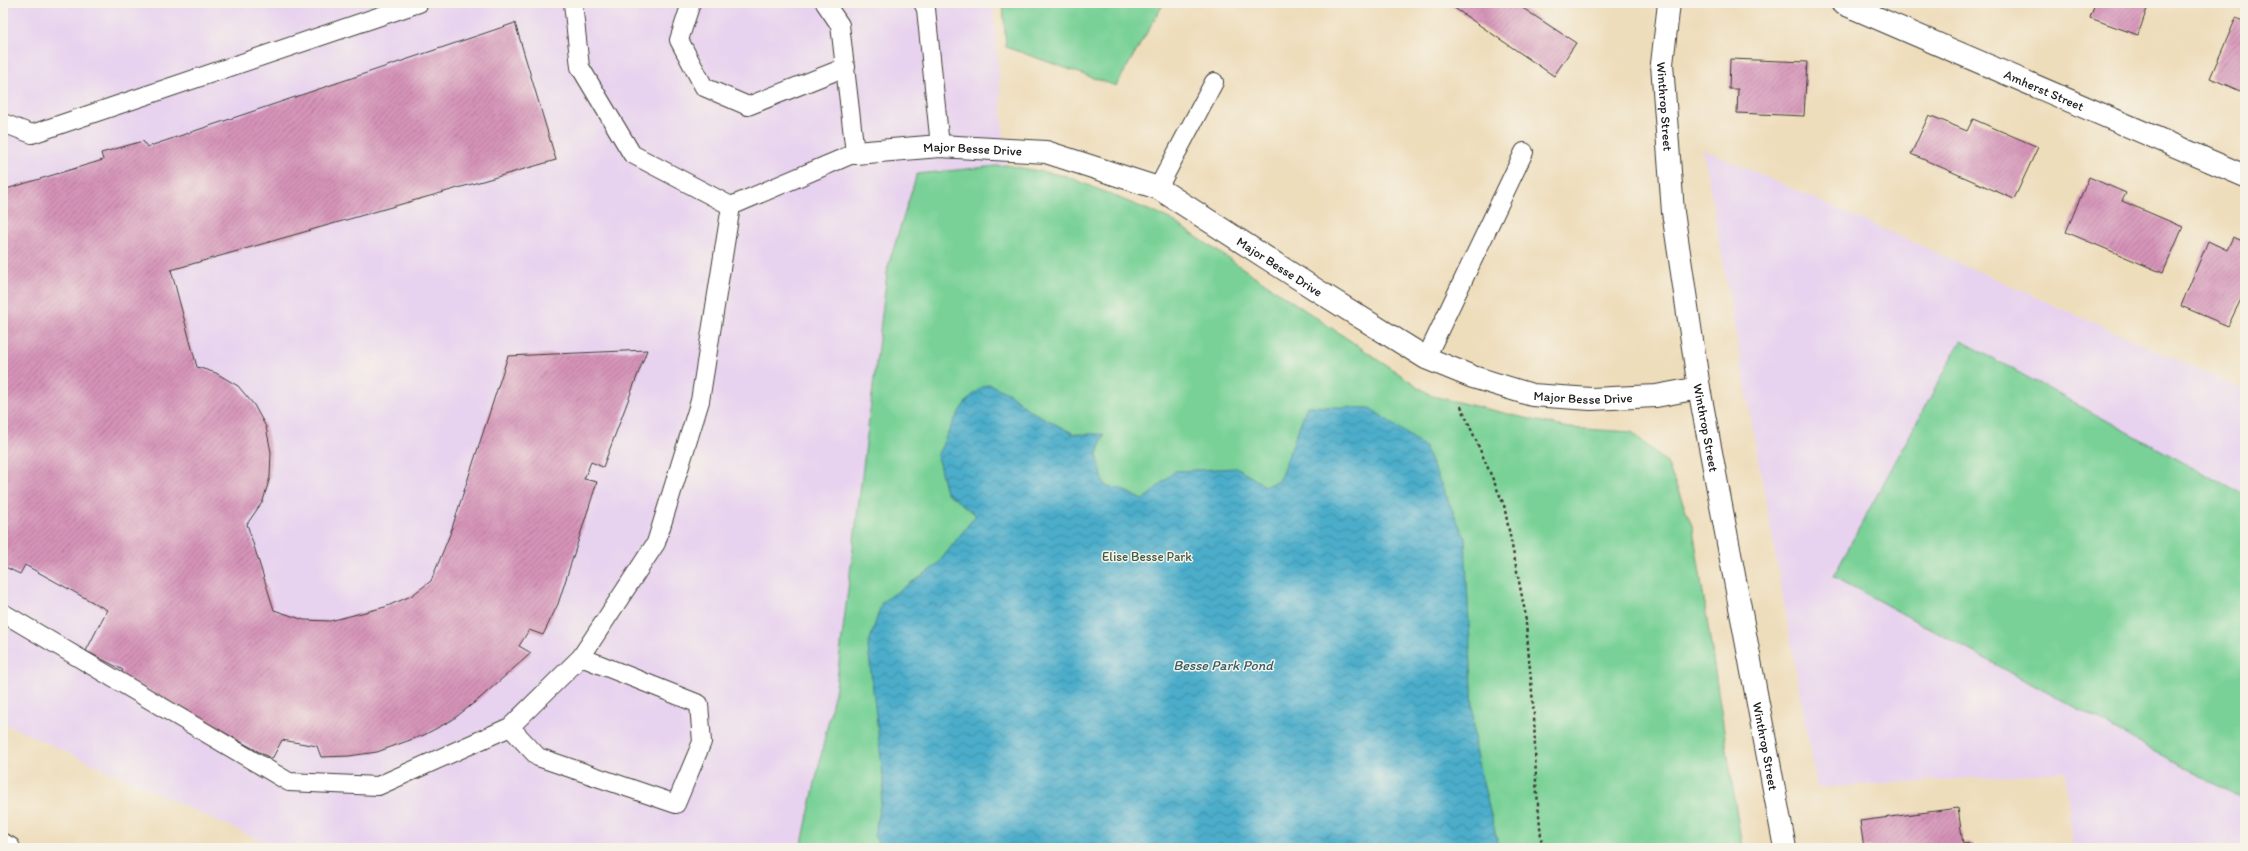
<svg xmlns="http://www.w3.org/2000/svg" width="2248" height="851" font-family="Itim,sans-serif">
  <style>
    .built { fill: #e7d2ef }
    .park { fill: #79d197; stroke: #4a765a }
    .water { fill: url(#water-waves); stroke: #346473 }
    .building { fill: url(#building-hatch) }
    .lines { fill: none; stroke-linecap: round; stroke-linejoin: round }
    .service-casing { stroke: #3c3934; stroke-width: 20 }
    .minor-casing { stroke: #3c3934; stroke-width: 24 }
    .tertiary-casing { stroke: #3c3934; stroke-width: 24 }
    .motorway-casing { stroke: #3c3934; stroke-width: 24 }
    .path { stroke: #3c3934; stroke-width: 2.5; stroke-dasharray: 3 3; stroke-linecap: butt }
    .service { stroke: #fff; stroke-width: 18 }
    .minor { stroke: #fff; stroke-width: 22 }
    .tertiary { stroke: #fff; stroke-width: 22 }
    .motorway { stroke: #fff; stroke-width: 22 }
    .labels { text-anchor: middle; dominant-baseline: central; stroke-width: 3; stroke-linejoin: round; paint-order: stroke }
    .street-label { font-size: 13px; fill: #1c1c1c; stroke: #f7f3e8 }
    .park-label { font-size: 13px; fill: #3d5b47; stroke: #f7f3e8 }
    .water-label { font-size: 14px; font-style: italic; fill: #315d6a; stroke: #f7f3e8 }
  </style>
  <defs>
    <pattern id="water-waves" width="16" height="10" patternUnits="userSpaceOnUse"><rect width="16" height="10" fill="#4badca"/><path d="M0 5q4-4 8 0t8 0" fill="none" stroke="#3e8ca3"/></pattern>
    <pattern id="building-hatch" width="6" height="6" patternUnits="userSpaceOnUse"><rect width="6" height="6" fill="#d593b8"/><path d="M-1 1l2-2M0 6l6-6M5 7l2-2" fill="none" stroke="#ac7795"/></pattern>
  </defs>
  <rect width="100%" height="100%" fill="#f7f3e8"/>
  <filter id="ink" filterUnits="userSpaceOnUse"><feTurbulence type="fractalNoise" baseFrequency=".025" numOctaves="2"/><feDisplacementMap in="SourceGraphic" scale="8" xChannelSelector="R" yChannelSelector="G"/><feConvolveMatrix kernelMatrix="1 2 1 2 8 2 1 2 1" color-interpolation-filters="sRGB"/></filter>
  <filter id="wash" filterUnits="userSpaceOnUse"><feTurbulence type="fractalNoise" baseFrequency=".012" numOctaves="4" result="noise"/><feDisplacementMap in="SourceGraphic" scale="16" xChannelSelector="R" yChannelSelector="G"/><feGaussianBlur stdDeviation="0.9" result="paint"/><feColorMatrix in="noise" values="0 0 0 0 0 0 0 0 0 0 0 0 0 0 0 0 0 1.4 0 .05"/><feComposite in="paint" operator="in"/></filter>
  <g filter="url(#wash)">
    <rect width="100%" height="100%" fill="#edb"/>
    <path class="built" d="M3 3H993L1006 165 917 174 836 686 801 848H277L3 723Z
      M1703 149 2245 390V848H2073L2065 772 1817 788Z"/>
    <path class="park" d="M1003 3H1164L1116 86 1006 47Z
      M1006 165 1066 176 1170 219 1432 396 1568 428 1632 432 1667 463 1693 528 1742 848H801L836 686 888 266 917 174Z
      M1961 341 2245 496V800L1833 576Z"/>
    <path class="water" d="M989 384 1010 394 1029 410 1074 434H1104L1097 454 1103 481 1107 487 1119 488 1143 500 1175 471 1238 468 1265 486 1279 481 1307 406 1370 408 1424 446 1465 538 1475 750 1499 848H882L874 836 884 785 868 646 882 602 936 566 976 515 946 492 937 456C950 430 961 396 989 384Z"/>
    <g id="blocks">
      <path class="building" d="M1447 3H1515L1576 43 1554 76Z
        M2095 3H2149L2138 35 2090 18Z
        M2236 18 2245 22V93L2210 78Z
        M515 23 556 160 171 270 197 367 216 373 238 386 254 405 266 427 271 452 270 477 263 501 247 524 274 610 304 620 330 621 385 607 411 596 431 581 450 534 508 356 647 350 603 467 591 462 584 479 597 482 558 604 543 635 529 630 519 646 531 653 479 699 452 720 424 735 377 752 349 756 321 757 317 746 282 740 272 759 120 675 123 670 86 651 107 610 25 565 20 574 3 566V190L103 160 101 153 143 141 147 147Z
        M1730 59 1807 62 1804 116 1737 113 1738 89H1729Z
        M1929 115 1967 131 1973 119 2038 147 2014 199 1911 154Z
        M2089 177 2126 193 2122 201 2183 227 2163 273 2066 232Z
        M2233 237 2245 242V291L2228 326 2181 306 2208 241 2227 250Z
        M1958 808 1963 844 1972 843V848H1864L1860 821Z"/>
    </g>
  </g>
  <g filter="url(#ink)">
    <use href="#blocks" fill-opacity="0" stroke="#3c3934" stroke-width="1"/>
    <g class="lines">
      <defs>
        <path id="service" d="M573 3 580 67 632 154 731 206
          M691 3 679 40 704 87 748 106 846 67
          M923 3 926 9 940 146
          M3 123 32 134 419 3
          M1158 188 1214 82
          M1426 358 1524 152
          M3 613 289 782 378 786 510 727 538 757 676 804 702 742 699 704 581 657 656 543 700 401 731 206 855 153 840 25 825 3
          M510 727 581 657"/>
        <g id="minor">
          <path id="s1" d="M1842 3 2245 176"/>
          <path id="s2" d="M855 153 940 146 1046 152 1158 188 1315 289 1426 358 1473 377 1532 395 1591 399 1656 396 1699 388"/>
        </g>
        <g id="tertiary">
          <path id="s3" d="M1669 3 1662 64 1673 212 1699 388 1785 848"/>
        </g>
        <path id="motorway" d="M3 845 9 848"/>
      </defs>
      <use href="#service" class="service-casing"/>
      <use href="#minor" class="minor-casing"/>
      <use href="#tertiary" class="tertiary-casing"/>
      <use href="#motorway" class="motorway-casing"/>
      <path class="path" d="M1461 406 1504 505 1525 612 1534 715 1536 782 1542 848"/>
      <use href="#service" class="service"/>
      <use href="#minor" class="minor"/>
      <use href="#tertiary" class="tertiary"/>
      <use href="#motorway" class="motorway"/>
    </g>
  </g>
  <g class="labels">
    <g class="street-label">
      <text stroke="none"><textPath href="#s1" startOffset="220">Amherst Street</textPath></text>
      <text stroke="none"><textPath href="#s3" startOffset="104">Winthrop Street</textPath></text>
      <text stroke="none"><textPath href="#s2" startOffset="118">Major Besse Drive</textPath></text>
      <text stroke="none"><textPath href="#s2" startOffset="454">Major Besse Drive</textPath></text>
      <text stroke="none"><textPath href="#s2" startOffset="790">Major Besse Drive</textPath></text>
      <text stroke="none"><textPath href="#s3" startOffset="428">Winthrop Street</textPath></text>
      <text stroke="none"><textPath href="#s3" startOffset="752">Winthrop Street</textPath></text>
    </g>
    <g class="park-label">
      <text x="1147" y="556">Elise Besse Park</text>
    </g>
    <g class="water-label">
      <text x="1223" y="665">Besse Park Pond</text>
    </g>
  </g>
  <rect width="2248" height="851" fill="none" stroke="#f7f3e8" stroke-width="16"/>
</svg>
